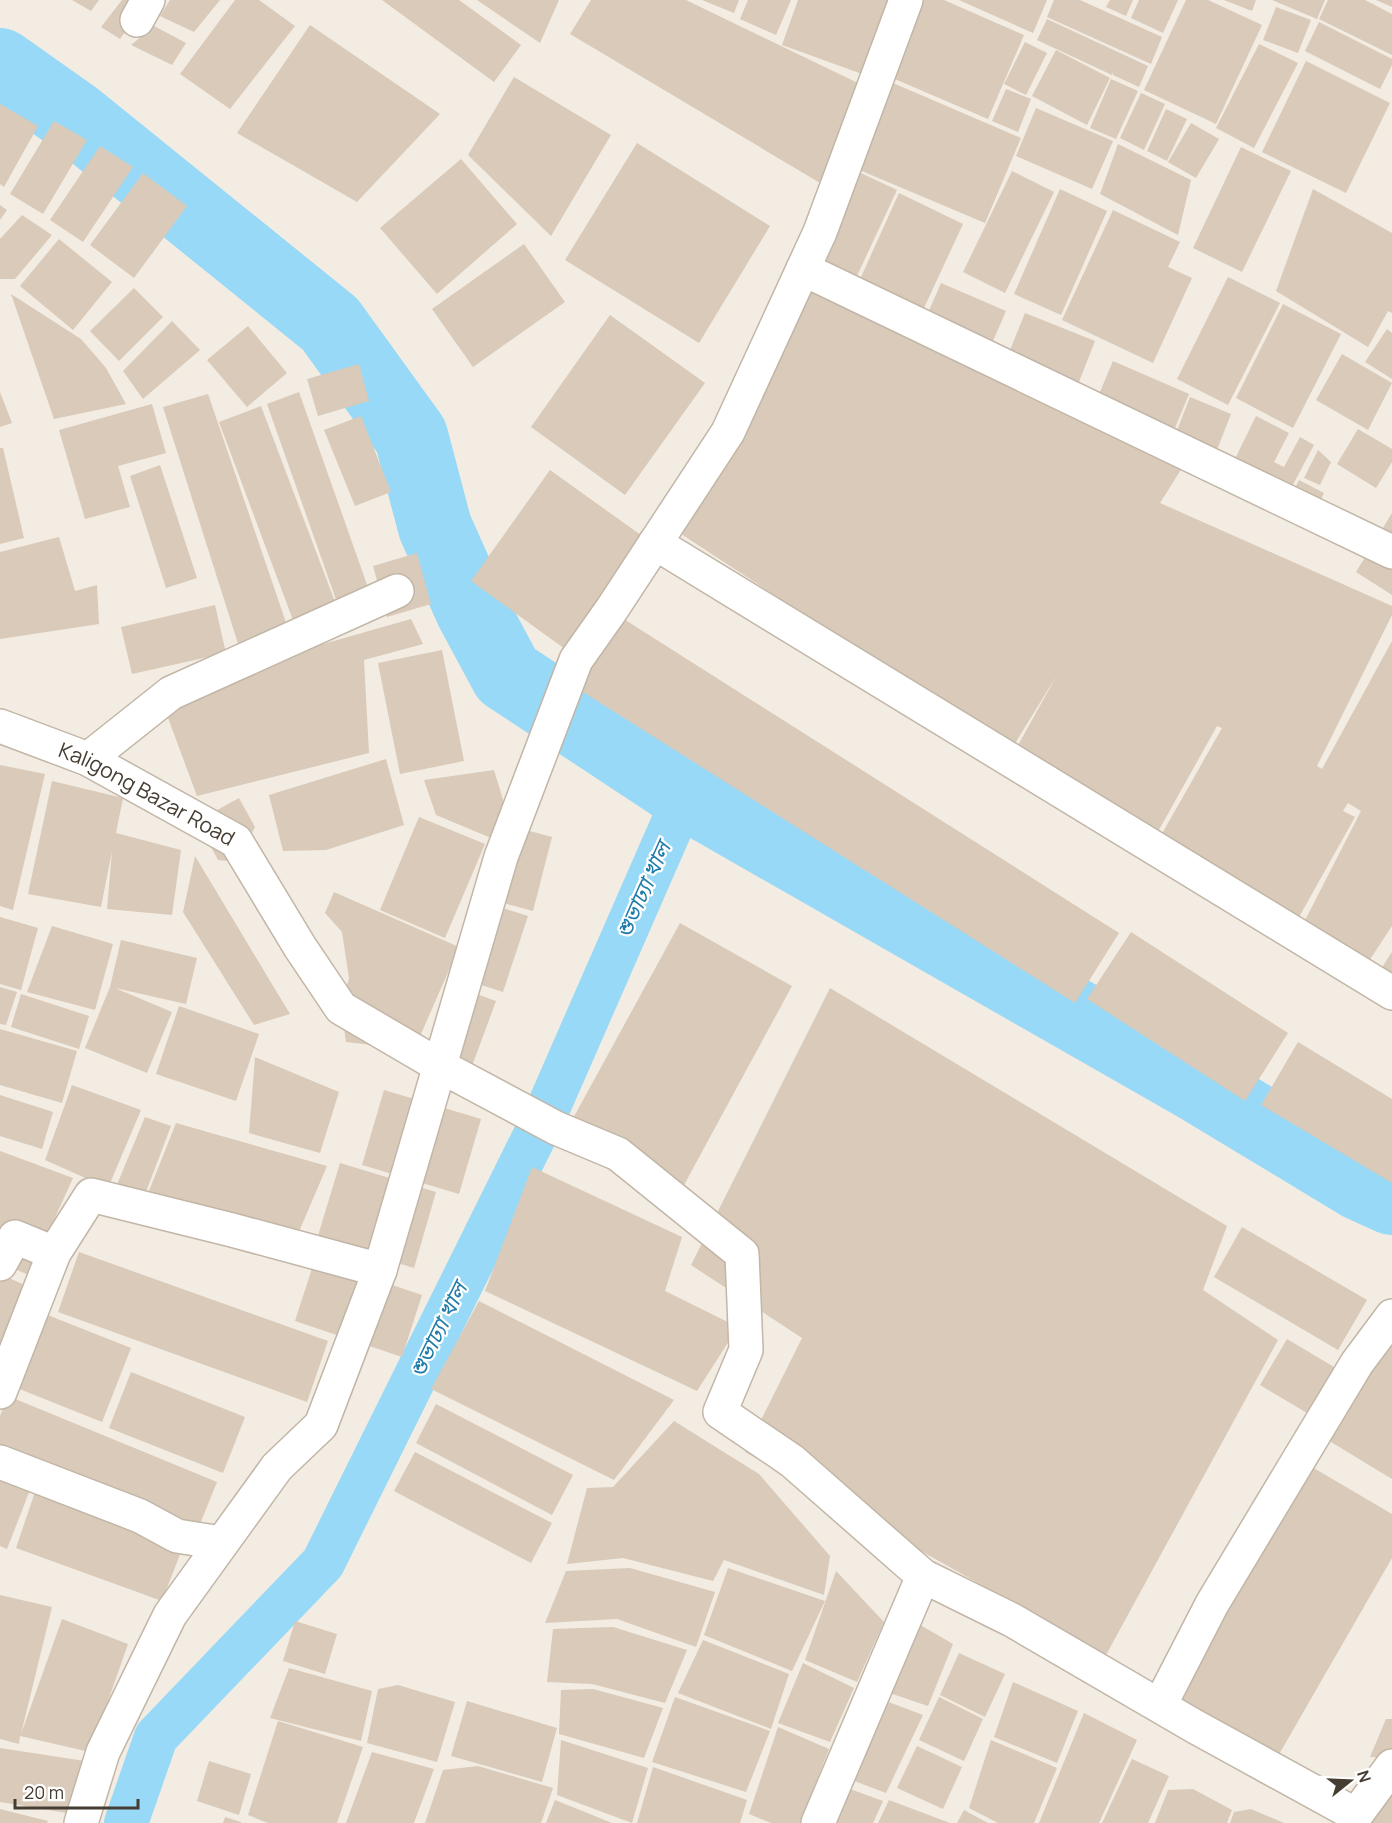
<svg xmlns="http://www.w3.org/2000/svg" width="1392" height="1823" font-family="Manrope,'Noto Sans Bengali',sans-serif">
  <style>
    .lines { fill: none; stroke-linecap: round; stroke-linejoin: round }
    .canal { stroke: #97d9f7; stroke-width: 44 }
    .river { stroke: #97d9f7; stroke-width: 74 }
    .building { fill: #d9cab9 }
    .minor-casing { stroke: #c2b6a7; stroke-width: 36 }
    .minor { stroke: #fff; stroke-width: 33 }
    .labels { text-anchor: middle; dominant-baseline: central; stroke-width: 4.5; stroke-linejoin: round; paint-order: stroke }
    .street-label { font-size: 21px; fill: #453c32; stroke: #fff }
    .water-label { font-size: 22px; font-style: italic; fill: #1f7caa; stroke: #fff }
  </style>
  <rect width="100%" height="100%" fill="#f3ece2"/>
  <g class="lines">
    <path class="canal" d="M126 1823 156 1737 323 1563 546 1113 686 793"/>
    <path class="river" d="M0 65 75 118 330 324 411 436 435 527 472 610 507 675 686 793 1202 1088 1361 1184 1392 1198"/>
  </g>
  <path class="building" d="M72 0H99L91 11Z
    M122 0H149L120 39 101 27Z
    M170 0H220L194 32 160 16Z
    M235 0H259L295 26 230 109 180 74Z
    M382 0H459L521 45 494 82Z
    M477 0H559L540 43Z
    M591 0H686L862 85 820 183 570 34Z
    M702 0H739L734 13Z
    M748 0H791L776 35 740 19Z
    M798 0H889L862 74 782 45Z
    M923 0H944L1024 35 988 119 890 77Z
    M959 0H1047L1033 33Z
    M1054 0H1080L1162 37 1151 64 1047 17Z
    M1110 0H1133L1126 16 1106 7Z
    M1139 0H1178L1163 33 1131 18Z
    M1186 0H1208L1262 25 1216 124 1144 90Z
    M1224 0H1256L1252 11Z
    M1272 0H1325L1317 19Z
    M1328 0H1365L1392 14V55L1319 19Z
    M1376 0H1392V7Z
    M1276 7 1311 20 1298 53 1263 40Z
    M1047 19 1148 66 1139 87 1113 75V72L1112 75 1037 40Z
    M1319 22 1392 59V65L1380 89 1305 51Z
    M310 25 440 114 357 202 237 133Z
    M154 26 186 43 172 65 131 45Z
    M1025 42 1047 53 1026 95 1004 84Z
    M1259 44 1298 63 1254 148 1216 128Z
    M1056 50 1110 78 1087 125 1032 96Z
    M1306 61 1390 103 1346 193 1262 152Z
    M514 77 611 135 551 236 468 155Z
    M1111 79 1138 91 1116 139 1090 128Z
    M886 80 1021 138 985 223 850 166Z
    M1006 89 1031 99 1018 132 992 121Z
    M1141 93 1165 104 1144 150 1120 138Z
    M0 104 38 126 4 187 0 184Z
    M1036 108 1113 141 1092 189 1016 156Z
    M1166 109 1187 119 1167 161 1147 151Z
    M54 121 87 140 43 214 10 194Z
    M1191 123 1219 139 1196 178 1168 162Z
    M637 143 770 226 699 343 565 260Z
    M1118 144 1191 180 1178 235 1100 194Z
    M100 146 133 167 83 242 50 220Z
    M1241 147 1291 171 1242 272 1193 248Z
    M461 159 517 224 437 294 380 228Z
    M835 161 897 190 843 306 847 308 899 193 963 224 910 338 916 341 941 283 1006 311 980 371 998 380 1025 313 1095 341 1068 410 1092 411 1113 361 1189 394 1168 445 1182 468 1160 503 1392 606V615L1317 766 1322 769 1392 641V926L1367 964 1298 934 1361 811 1348 803 1343 811 1355 817 1294 926 1155 846 1222 728 1217 726 1155 837 1012 756 1057 675 1011 750 672 528 798 318 768 304Z
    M1012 171 1054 192 1005 293 963 272Z
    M143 173 187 206 134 278 90 245Z
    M1060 189 1107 211 1061 315 1014 294Z
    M1313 189 1392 233V313L1388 311 1368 347 1276 291Z
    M0 205 7 210 0 220Z
    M1113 210 1180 242 1168 267 1192 278 1153 363 1062 320Z
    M22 215 52 235 15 279H0V239Z
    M59 239 112 282 73 330 20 286Z
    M524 244 565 302 473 367 432 309Z
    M1228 277 1280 303 1228 405 1177 379Z
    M134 288 163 317 119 361 90 331Z
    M11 294 81 339 106 368 126 404 54 419Z
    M1283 304 1341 334 1293 428 1236 398Z
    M610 315 705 383 625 495 531 427Z
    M172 321 200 350 143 399 123 371Z
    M248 326 287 373 247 407 207 360Z
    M1387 329 1392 333V379L1365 362Z
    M1342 354 1392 383 1368 430 1316 400Z
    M359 364 369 401 318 416 307 379Z
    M0 392 12 423 0 427Z
    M299 392 377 613 345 625 267 404Z
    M208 394 295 649 241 653 163 407Z
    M1190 397 1231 414 1213 460 1172 443Z
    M152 404 166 453 118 466 130 507 85 519 59 430Z
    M261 406 346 631 303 647 219 422Z
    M361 416 391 492 355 506 324 430Z
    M1256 416 1289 433 1274 462 1284 467 1300 437 1314 445 1288 494 1232 465Z
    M1358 429 1392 449V462L1376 488 1337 464Z
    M0 448H3L24 538 0 544Z
    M1318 450 1331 462 1320 485 1304 478Z
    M160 465 197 578 166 588 130 476Z
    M550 470 645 538 565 649 471 581Z
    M1299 480 1324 493 1307 529 1281 516Z
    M1392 513V595L1356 572Z
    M59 537 75 591 97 585 99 624 0 639V552Z
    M417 553 431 604 387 617 373 566Z
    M215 605 226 653 132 674 121 627Z
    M619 616 1119 933 1075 1003 575 687Z
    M411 619 423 644 364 660 369 753 197 796 158 691Z
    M442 650 464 761 400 774 378 663Z
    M386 759 404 825 326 850 283 851 269 795Z
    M0 765 45 774 13 910 0 906Z
    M494 770 507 813 496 840 436 815 424 780Z
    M52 781 123 798 116 833 181 850 172 915 107 909 112 851 101 907 28 894Z
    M239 798 255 827 237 862 218 860 197 821Z
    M419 817 485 844 445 938 380 910Z
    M515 827 552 837 533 911 496 901Z
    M195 856 290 1014 254 1025 183 912Z
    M334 892 459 947 414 1050 346 1042 341 1008 349 978 342 932 325 913Z
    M490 904 528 916 503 992 466 980Z
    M0 917 38 928 21 990 0 984Z
    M680 923 792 986 684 1185 571 1122Z
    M52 926 113 944 95 1010 27 992Z
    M1131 932 1288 1033 1245 1101 1087 999Z
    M121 940 197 958 186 1004 115 988 172 1012 147 1073 85 1048 110 987Z
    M1392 952V989L1375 978Z
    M0 987 17 992 6 1025 0 1024Z
    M830 988 1227 1226 1203 1290 1278 1340 1106 1655 745 1452 802 1338 691 1265Z
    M468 991 496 1001 461 1096 433 1086Z
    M21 994 89 1016 79 1049 11 1027Z
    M179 1006 259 1034 236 1101 156 1074Z
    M0 1029 77 1051 62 1103 0 1085Z
    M1298 1042 1392 1099V1183L1261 1105Z
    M255 1057 339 1092 320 1153 249 1133Z
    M72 1085 141 1110 108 1188 45 1160Z
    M384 1090 481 1119 459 1194 362 1165Z
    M0 1095 53 1112 42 1149 0 1136Z
    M145 1117 171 1126 144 1197 116 1187Z
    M176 1123 327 1166 298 1234 147 1196Z
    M0 1151 73 1178 29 1275 0 1263Z
    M340 1163 436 1192 414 1268 317 1239Z
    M532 1167 682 1237 665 1291 738 1327 697 1391 485 1291Z
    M1242 1227 1367 1300 1338 1350 1214 1277Z
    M79 1252 328 1341 307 1402 58 1312Z
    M315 1259 422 1295 402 1357 295 1321Z
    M0 1274 38 1291 0 1380Z
    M479 1301 674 1400 614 1480 431 1389Z
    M40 1312 131 1348 102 1422 12 1386Z
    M1392 1330V1479L1326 1439Z
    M1287 1339 1339 1370 1312 1416 1260 1385Z
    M131 1372 245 1417 223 1473 109 1428Z
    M8 1396 217 1482 196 1534 0 1455V1416Z
    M436 1404 573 1475 552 1515 416 1443Z
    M674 1421 759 1474 830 1556 824 1595 724 1560 713 1581 623 1558 567 1564 587 1488 613 1487Z
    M415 1452 552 1523 531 1563 394 1491Z
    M1300 1460 1392 1514V1558L1262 1784 1151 1719Z
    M0 1464 35 1477 7 1549 0 1546Z
    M36 1489 184 1544 162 1601 16 1548Z
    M630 1568 715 1592 696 1647 617 1619 545 1623 566 1571Z
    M728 1568 825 1601 792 1671 704 1635Z
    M836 1571 884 1622 857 1682 805 1660Z
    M0 1595 52 1607 21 1734 62 1619 128 1644 90 1752 20 1736 19 1744 0 1739Z
    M905 1616 953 1644 928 1706 863 1684Z
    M295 1621 337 1634 325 1674 283 1661Z
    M613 1627 687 1650 665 1703 592 1684 547 1682 553 1629Z
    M703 1640 789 1674 771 1729 678 1693Z
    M959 1653 1005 1674 985 1717 940 1695Z
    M803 1663 854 1688 830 1742 778 1723Z
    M289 1668 372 1691 361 1741 270 1718Z
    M1013 1682 1078 1711 1057 1763 994 1737Z
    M398 1685 455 1702 437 1762 367 1743 378 1689Z
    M593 1689 663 1708 644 1758 559 1734 561 1690Z
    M862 1692 923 1715 886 1793 828 1771Z
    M675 1697 770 1731 746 1792 652 1762Z
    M939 1697 983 1719 964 1761 919 1740Z
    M467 1701 557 1728 542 1782 451 1756Z
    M1084 1713 1137 1740 1099 1823H1039Z
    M1386 1719H1392V1758L1370 1757Z
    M278 1721 363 1747 337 1823H268L248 1815Z
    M778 1727 829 1749 800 1823H771L749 1814Z
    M561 1740 648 1768 632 1823 557 1795Z
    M991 1740 1057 1768 1034 1823H998L969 1808Z
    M917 1746 962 1767 943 1809 897 1788Z
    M0 1748 85 1761 67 1813 0 1802Z
    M372 1752 434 1769 414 1823H346Z
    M1132 1759 1169 1776 1148 1823H1102Z
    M209 1761 251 1774 239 1815 197 1801Z
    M1392 1765V1823H1363Z
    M478 1766 553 1788 541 1823H425L443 1770Z
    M653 1767 747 1800 740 1823H637Z
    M828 1781 883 1801 873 1823H811Z
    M1193 1789 1232 1810 1227 1823H1155L1168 1790Z
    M555 1800 612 1823H546Z
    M889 1800 950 1823H878Z
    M0 1809 48 1821 47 1823H0Z
    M1251 1809 1284 1823H1230L1234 1812Z
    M964 1810 988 1823H957Z
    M225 1817 241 1822V1823H223Z"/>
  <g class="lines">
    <defs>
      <g id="minor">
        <path d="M137 20 148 0"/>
        <path d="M803 269 1392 552"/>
        <path d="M655 543 1392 993"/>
        <path id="s1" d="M0 726 88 759 236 841 300 947 341 1008 440 1066 556 1128 618 1154 742 1254 746 1350 720 1412 792 1461 923 1576 1012 1620 1194 1726 1356 1815 1392 1766"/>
        <path d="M88 759 171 693 397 591"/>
        <path d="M0 1264 15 1237 54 1253"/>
        <path d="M0 1392 54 1253 91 1195 232 1230 380 1270"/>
        <path d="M0 1462 140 1516 177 1536 221 1543"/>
        <path d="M1160 1705 1212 1604 1357 1363 1392 1316"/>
        <path d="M81 1823 103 1752 170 1615 277 1467 321 1425 380 1270 501 857 576 660 612 609 728 432 820 232 906 0"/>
        <path d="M818 1823 923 1576"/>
      </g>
    </defs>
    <use href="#minor" class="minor-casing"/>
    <use href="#minor" class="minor"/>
  </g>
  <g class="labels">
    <g class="street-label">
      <text stroke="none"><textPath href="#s1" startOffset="162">Kaligong Bazar Road</textPath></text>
    </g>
    <g class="water-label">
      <text transform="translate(643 890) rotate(-66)">শুভাঢ্যা খাল</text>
      <text transform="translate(438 1330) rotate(-64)">শুভাঢ্যা খাল</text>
    </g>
  </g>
  <g transform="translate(1350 1781) rotate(72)" stroke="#ffffff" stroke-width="4.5" paint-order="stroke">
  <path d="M0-4.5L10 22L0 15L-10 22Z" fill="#453c32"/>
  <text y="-9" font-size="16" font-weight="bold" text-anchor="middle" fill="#453c32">N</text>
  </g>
  <path d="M15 1799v9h123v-9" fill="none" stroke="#453c32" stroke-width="3"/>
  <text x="24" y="1799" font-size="18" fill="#453c32" stroke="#ffffff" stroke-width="4.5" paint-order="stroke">20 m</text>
</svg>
